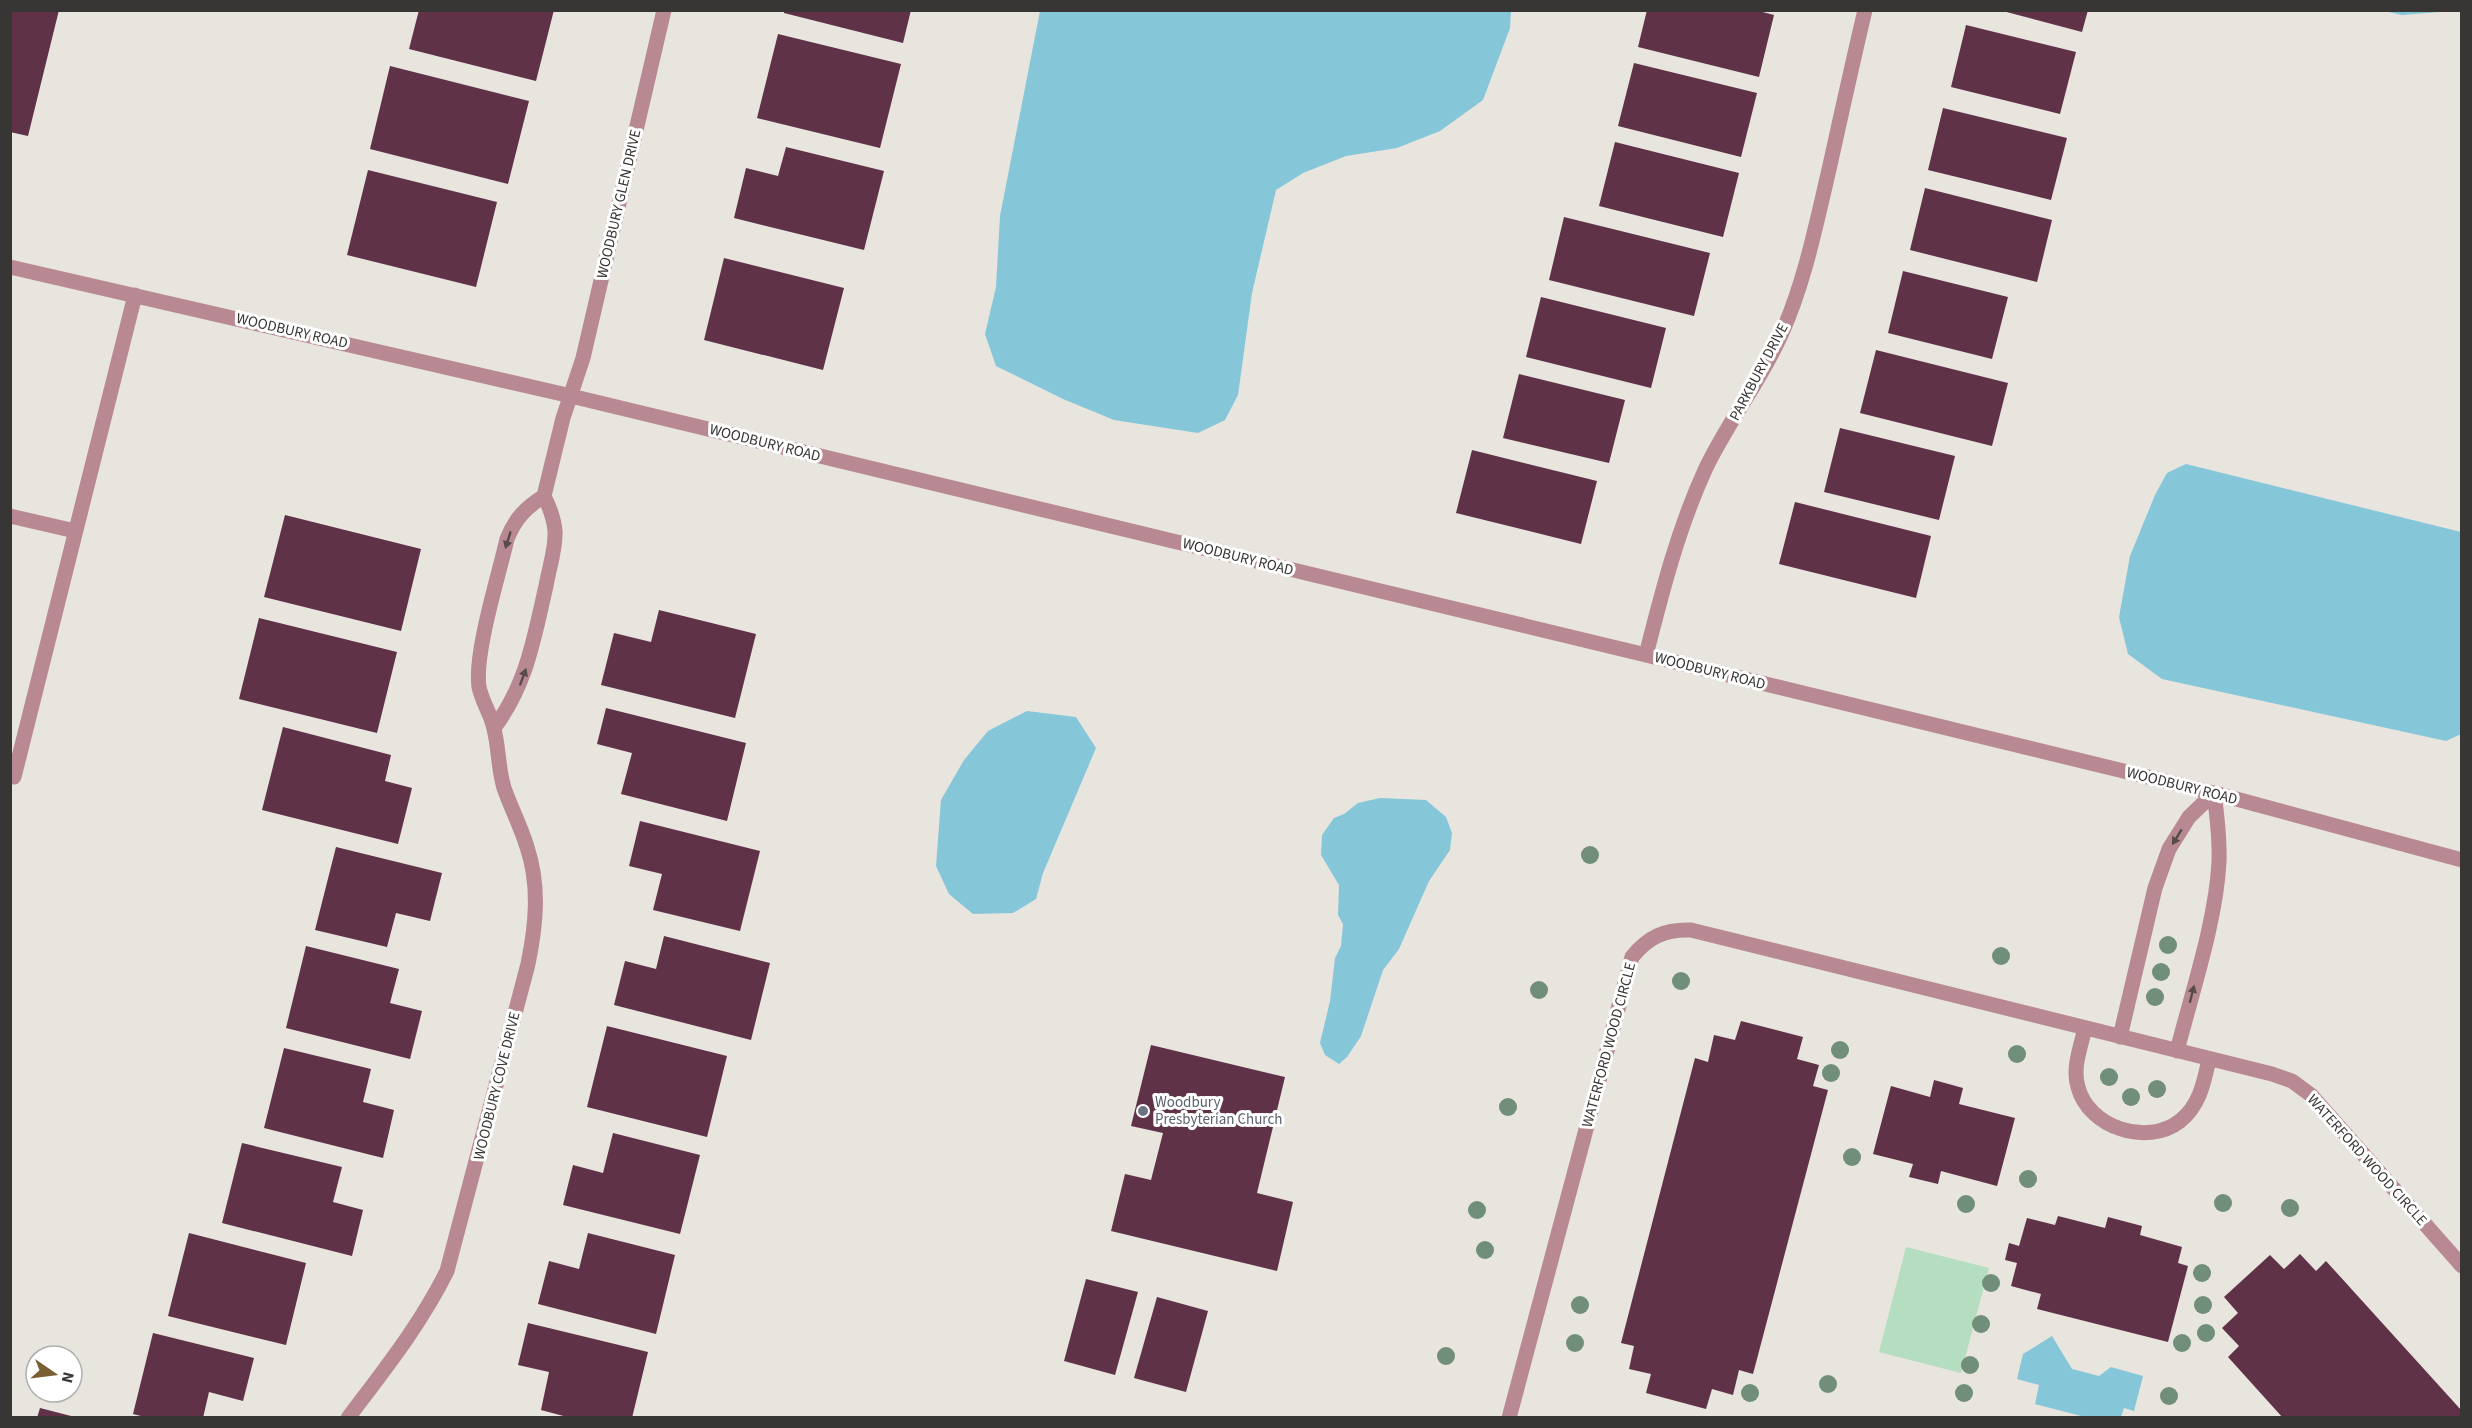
<svg xmlns="http://www.w3.org/2000/svg" width="2472" height="1428" font-family="'Source Sans 3',sans-serif">
  <style>
    .green { fill: #b5ddc0 }
    .water { fill: #85c6d9 }
    .building { fill: #5f3247 }
    .lines { fill: none; stroke-linecap: round; stroke-linejoin: round }
    .minor { stroke: #b88992; stroke-width: 15 }
    .tree { fill: #708e79 }
    .oneway { fill: #584b4c }
    .worship-dot { fill: #6b7280; stroke: #fff; stroke-width: 2 }
    .labels { text-anchor: middle; dominant-baseline: central; stroke-width: 6; stroke-linejoin: round; paint-order: stroke }
    .street-label { font-size: 15px; fill: #383634; stroke: #fff }
    .worship-label { font-size: 15px; fill: #5b616d; stroke: #fff; text-anchor: start }
  </style>
  <rect width="100%" height="100%" fill="#e8e4de"/>
  <path class="green" d="M1906 1247 1989 1268 1961 1373 1879 1352Z"/>
  <path class="water" d="M1040 11V10L1511 11 1510 28 1483 100 1440 131 1397 148 1346 156 1303 173 1276 190 1252 293 1238 395 1225 420 1198 433 1114 420 1063 399 996 366 985 334 996 287 1000 216Z
    M2384 11V10L2452 11 2402 15Z
    M2186 464 2461 532V734L2446 741 2162 679 2128 654 2119 617 2130 556 2155 495 2167 473Z
    M1027 711 1076 717 1096 748 1043 873 1036 899 1013 913 973 914 949 894 936 866 941 800 964 760 988 731Z
    M1380 798 1426 800 1446 817 1452 833 1450 850 1429 881 1399 949 1383 970 1361 1036 1347 1057 1339 1064 1325 1055 1320 1043 1330 1001 1335 958 1341 946 1343 924 1338 915 1339 885 1321 855 1322 835 1334 818 1344 814 1358 803Z
    M2052 1336 2072 1369 2099 1376 2111 1367 2143 1376 2134 1411 2124 1408 2121 1417H2085L2035 1404 2039 1385 2017 1379 2023 1354Z"/>
  <path class="building" d="M10 10H59L28 136 10 132Z
    M419 10H554L536 81 409 49Z
    M784 10H911L903 43 784 13Z
    M1647 10H1755L1774 15 1759 77 1638 47Z
    M1999 10H2088L2082 32Z
    M1966 25 2076 52 2060 114 1951 87Z
    M778 34 901 64 880 148 757 118Z
    M1634 63 1757 93 1741 157 1618 126Z
    M390 66 529 101 508 184 370 149Z
    M1943 108 2067 138 2051 200 1928 170Z
    M1615 142 1739 173 1723 237 1599 206Z
    M786 147 884 171 864 250 734 218 746 168 778 176Z
    M368 170 497 202 476 287 347 255Z
    M1925 188 2052 220 2037 282 1910 250Z
    M1564 217 1710 253 1694 316 1549 280Z
    M724 258 844 288 823 370 704 340Z
    M1903 271 2008 297 1992 359 1888 333Z
    M1541 297 1666 328 1651 388 1526 357Z
    M1876 350 2008 383 1992 446 1860 413Z
    M1519 374 1625 400 1609 463 1503 438Z
    M1840 428 1955 456 1939 520 1824 492Z
    M1472 450 1597 481 1581 544 1456 513Z
    M1795 502 1931 536 1916 598 1779 564Z
    M285 515 421 549 401 631 264 597Z
    M659 610 756 634 735 718 601 685 614 633 651 642Z
    M259 618 397 652 377 733 239 699Z
    M606 708 746 743 727 821 621 794 632 753 597 744Z
    M283 727 391 755 385 781 412 788 398 844 262 810Z
    M640 821 760 851 740 931 653 910 662 874 629 866Z
    M336 847 442 873 430 921 396 913 387 947 315 930Z
    M664 936 770 963 751 1040 614 1005 625 961 656 969Z
    M306 946 399 969 390 1003 422 1011 410 1059 286 1028Z
    M1741 1021 1803 1037 1797 1059 1819 1065 1813 1086 1828 1090 1753 1374 1739 1370 1733 1395 1712 1389 1706 1409 1646 1393 1651 1374 1629 1369 1634 1346 1621 1343 1695 1058 1708 1062 1714 1035 1735 1040Z
    M607 1026 727 1056 707 1137 587 1107Z
    M1151 1045 1285 1077 1257 1193 1293 1202 1277 1271 1111 1231 1125 1174 1151 1180 1163 1133 1131 1126Z
    M284 1048 371 1069 363 1102 394 1110 383 1158 264 1128Z
    M1934 1080 1963 1088 1959 1104 2015 1118 1997 1186 1941 1171 1938 1184 1909 1177 1913 1164 1873 1154 1891 1086 1930 1097Z
    M613 1133 700 1155 680 1234 563 1205 573 1165 603 1173Z
    M242 1143 342 1167 333 1202 363 1210 352 1256 222 1223Z
    M2058 1216 2105 1228 2108 1217 2142 1226 2140 1235 2182 1247 2178 1263 2188 1266 2168 1342 2037 1309 2041 1294 2011 1286 2017 1263 2005 1260 2009 1243 2019 1246 2027 1218 2055 1225Z
    M189 1233 306 1263 286 1345 168 1316Z
    M588 1233 675 1255 656 1334 538 1304 549 1261 579 1269Z
    M2300 1254 2316 1271 2326 1261 2462 1411V1418H2283L2228 1357 2239 1346 2222 1328 2238 1313 2224 1297 2270 1255 2284 1269Z
    M1086 1279 1138 1292 1115 1375 1064 1361Z
    M1157 1297 1208 1311 1186 1392 1134 1378Z
    M528 1323 648 1352 632 1418H571L541 1410 549 1372 518 1365Z
    M153 1333 254 1358 243 1401 209 1392 203 1418H149L133 1414Z
    M40 1408 75 1417 74 1418H37Z"/>
  <g class="lines">
    <path class="minor" d="M10 267 571 396 1646 655 2214 793 2462 860
      M10 516 75 531
      M1646 655C1662 592 1678 529 1705 470 1727 423 1760 382 1781 335 1804 284 1815 229 1828 174 1840 120 1852 65 1865 10
      M494 728C527 684 534 638 546 586 549 568 556 549 555 531 554 518 550 508 544 496L563 418 583 358 664 10
      M10 776 14 777 135 295
      M2085 1028C2081 1046 2072 1068 2078 1087 2088 1127 2147 1147 2180 1121 2200 1105 2204 1082 2209 1059
      M2120 1037 2155 888 2169 849 2189 817 2214 793
      M2177 1051C2192 992 2216 921 2219 862 2220 838 2217 816 2214 793
      M348 1418C384 1370 421 1324 447 1271L528 964C536 925 540 886 527 847 521 827 511 808 504 788 498 768 499 749 494 729 492 716 482 702 479 687 474 653 499 575 507 539 515 519 525 508 544 496
      M1509 1418 1632 957C1648 937 1665 929 1691 930L2272 1074 2292 1081 2311 1095 2462 1266"/>
  </g>
  <g class="tree">
    <circle cx="1590" cy="855" r="9"/>
    <circle cx="2168" cy="945" r="9"/>
    <circle cx="2001" cy="956" r="9"/>
    <circle cx="2161" cy="972" r="9"/>
    <circle cx="1681" cy="981" r="9"/>
    <circle cx="1539" cy="990" r="9"/>
    <circle cx="2155" cy="997" r="9"/>
    <circle cx="1840" cy="1050" r="9"/>
    <circle cx="2017" cy="1054" r="9"/>
    <circle cx="1831" cy="1073" r="9"/>
    <circle cx="2109" cy="1077" r="9"/>
    <circle cx="2157" cy="1089" r="9"/>
    <circle cx="2131" cy="1097" r="9"/>
    <circle cx="1508" cy="1107" r="9"/>
    <circle cx="1852" cy="1157" r="9"/>
    <circle cx="2028" cy="1179" r="9"/>
    <circle cx="2223" cy="1203" r="9"/>
    <circle cx="1966" cy="1204" r="9"/>
    <circle cx="2290" cy="1208" r="9"/>
    <circle cx="1477" cy="1210" r="9"/>
    <circle cx="1485" cy="1250" r="9"/>
    <circle cx="2202" cy="1273" r="9"/>
    <circle cx="1991" cy="1283" r="9"/>
    <circle cx="1580" cy="1305" r="9"/>
    <circle cx="2203" cy="1305" r="9"/>
    <circle cx="1981" cy="1324" r="9"/>
    <circle cx="2206" cy="1333" r="9"/>
    <circle cx="1575" cy="1343" r="9"/>
    <circle cx="2182" cy="1343" r="9"/>
    <circle cx="1446" cy="1356" r="9"/>
    <circle cx="1970" cy="1365" r="9"/>
    <circle cx="1828" cy="1384" r="9"/>
    <circle cx="1750" cy="1393" r="9"/>
    <circle cx="1964" cy="1393" r="9"/>
    <circle cx="2169" cy="1396" r="9"/>
  </g>
  <defs><path id="oneway-solid" d="M-6-.8H1V-3.2L6.5 0L1 3.2V.8H-6Z" transform="scale(1.5)"/></defs>
  <g class="oneway">
    <use href="#oneway-solid" transform="translate(508 540) rotate(107)"/>
    <use href="#oneway-solid" transform="translate(523 677) rotate(-70)"/>
    <use href="#oneway-solid" transform="translate(2177 837) rotate(121)"/>
    <use href="#oneway-solid" transform="translate(2192 994) rotate(-76)"/>
  </g>
  <circle class="worship-dot" cx="1143" cy="1111" r="6"/>
  <g class="labels">
    <g class="street-label">
      <text transform="translate(619 204) rotate(-77)">WOODBURY GLEN DRIVE</text>
      <text transform="translate(292 331) rotate(13)">WOODBURY ROAD</text>
      <text transform="translate(1759 372) rotate(-62)">PARKBURY DRIVE</text>
      <text transform="translate(765 443) rotate(14)">WOODBURY ROAD</text>
      <text transform="translate(1238 557) rotate(14)">WOODBURY ROAD</text>
      <text transform="translate(1710 671) rotate(14)">WOODBURY ROAD</text>
      <text transform="translate(2182 786) rotate(14)">WOODBURY ROAD</text>
      <text transform="translate(1609 1045) rotate(-75)">WATERFORD WOOD CIRCLE</text>
      <text transform="translate(497 1086) rotate(-76)">WOODBURY COVE DRIVE</text>
      <text transform="translate(2367 1160) rotate(48)">WATERFORD WOOD CIRCLE</text>
    </g>
    <g class="worship-label">
      <text x="1155" y="1102">Woodbury<tspan x="1155" dy="17">Presbyterian Church</tspan></text>
    </g>
  </g>
  <rect width="2472" height="1428" fill="none" stroke="#383634" stroke-width="24"/>
  <g transform="translate(54 1374) rotate(104)"><circle r="28" fill="#ffffff" stroke="#afafae" stroke-width="1.5"/>
  <path d="M0-4.5L10 22L0 15L-10 22Z" fill="#795f31"/>
  <text y="-9" font-size="16" font-weight="bold" text-anchor="middle" fill="#383634">N</text>
  </g>
</svg>
